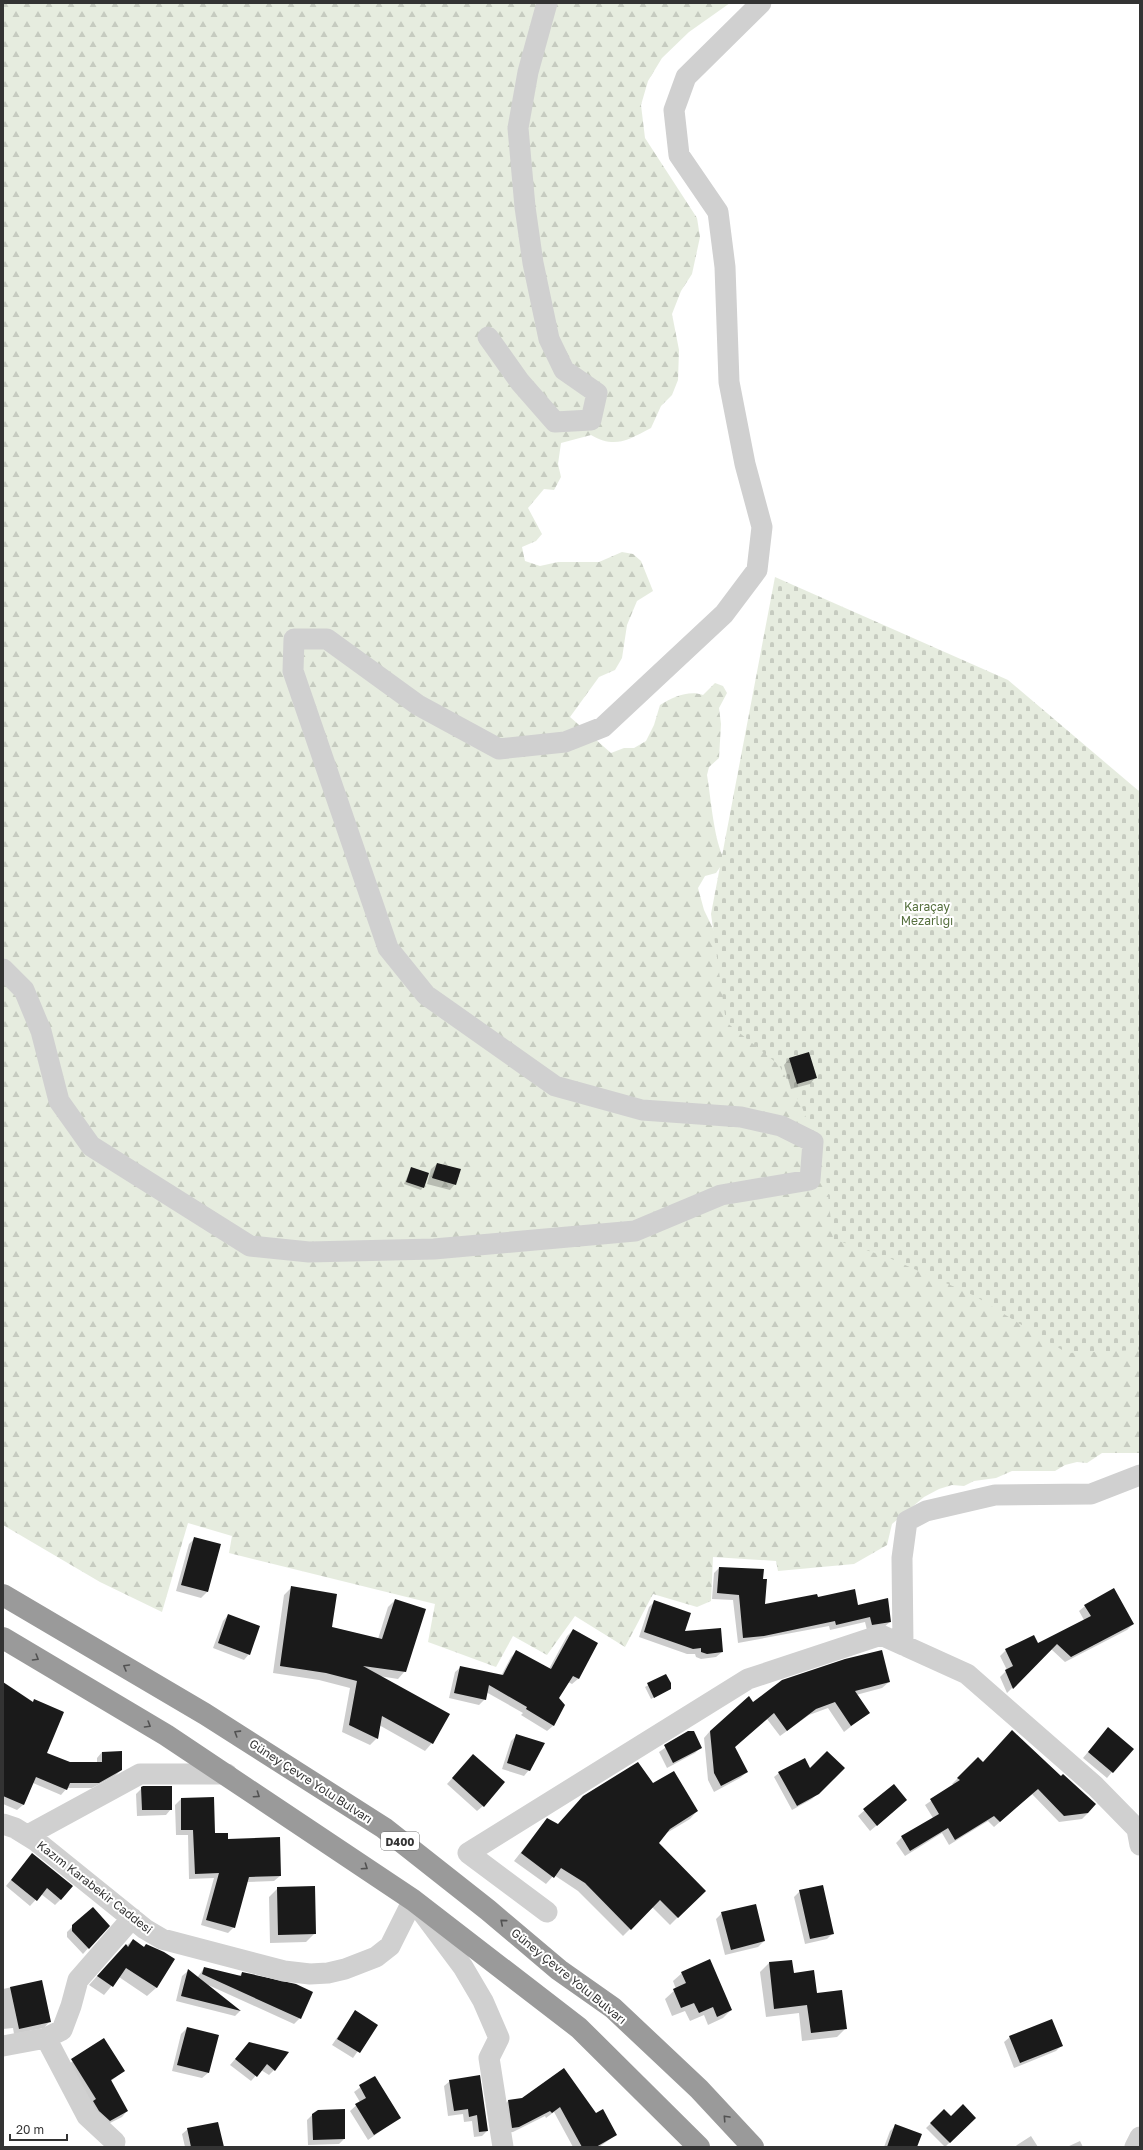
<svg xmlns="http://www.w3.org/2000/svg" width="1143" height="2150" font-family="'Golos Text',sans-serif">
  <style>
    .forest { fill: url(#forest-firs) }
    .cemetery { fill: url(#cemetery-stones) }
    .shadow { fill: #0003 }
    .building { fill: #1a1a1a }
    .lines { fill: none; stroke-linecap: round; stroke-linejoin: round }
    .street { stroke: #d0d0d0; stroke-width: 21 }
    .highway { stroke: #9a9a9a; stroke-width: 22 }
    .oneway { stroke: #525252 }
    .labels { text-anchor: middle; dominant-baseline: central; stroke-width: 4; stroke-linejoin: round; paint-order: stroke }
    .shield { fill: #fff; stroke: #707070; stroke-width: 1 }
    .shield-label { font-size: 11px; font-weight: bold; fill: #333 }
    .park-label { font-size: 12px; fill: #56703f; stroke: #fff }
    .street-label { font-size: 12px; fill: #333; stroke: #fff }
  </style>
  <defs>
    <pattern id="forest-firs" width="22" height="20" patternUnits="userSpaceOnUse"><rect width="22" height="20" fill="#e6ecdf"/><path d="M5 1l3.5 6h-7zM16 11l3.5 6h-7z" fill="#c6cbc0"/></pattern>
    <pattern id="cemetery-stones" width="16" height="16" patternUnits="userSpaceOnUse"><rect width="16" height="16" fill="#e6ecdf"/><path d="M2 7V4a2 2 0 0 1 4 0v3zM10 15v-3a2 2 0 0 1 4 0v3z" fill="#c6cbc0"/></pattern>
  </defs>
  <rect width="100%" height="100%" fill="#fff"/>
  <path class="forest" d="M3 3H730L689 32 662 58 648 81 641 105 645 138 697 218 700 237 692 274 681 291 672 314 679 350 678 380 672 395 661 406 651 428C628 440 615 449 591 435L561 443 558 464 561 477 554 490 544 489 528 508 542 534 536 541 522 547 525 561 540 566 558 562H599L622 552 633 554 641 561 653 591 637 601 627 625 622 658 615 670 599 677 570 717 611 753 624 748H634L646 741 654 725 660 705C673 697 689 690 703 695L715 683 723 686 727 693 719 708 721 724 719 758 709 767 707 775C711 798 714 843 725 860L716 873 705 876 698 888 704 910 719 941 1140 1025V1453H1102L1087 1463 1077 1462 1065 1465 1055 1471H1012L996 1478 974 1481 964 1486 952 1485 939 1489 924 1497 892 1524 887 1545 854 1564 778 1571 776 1561 713 1557 711 1601 697 1607 653 1594 625 1647 575 1616 547 1655 513 1636 496 1667 428 1642 435 1604 229 1553 232 1536 188 1523 162 1612 100 1582 3 1525Z"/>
  <path class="cemetery" d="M775 577 1008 680 1140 792V1349L1138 1350 1067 1353 975 1296 887 1257 833 1239 825 1168 802 1107 779 1065 726 1022 711 914Z"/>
  <path class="shadow" d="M789 1059 815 1078 810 1084 791 1089 784 1065Z
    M437 1164 455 1184 450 1190 427 1184 431 1169Z
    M411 1168 423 1187 421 1190 404 1184Z
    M195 1538 220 1545 207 1592 201 1598 176 1591 189 1544Z
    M719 1568 762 1580 764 1606 817 1599 890 1622 884 1627 867 1630 865 1622 830 1630 829 1626 738 1643 733 1600 712 1599 714 1573Z
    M291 1588 331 1627 378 1639 388 1607 395 1600 405 1671 398 1679 379 1676 432 1743 425 1751 379 1725 377 1738 370 1745 342 1732 350 1688 319 1680 273 1673 284 1595Z
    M654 1602 683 1632 722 1652 716 1657 701 1659 696 1657 695 1654H687L639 1637 649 1607Z
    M1085 1606 1133 1624 1127 1630 1065 1662 1051 1649 1007 1693 1000 1677 1007 1670 1000 1656 1006 1650 1037 1645 1084 1620 1079 1611Z
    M228 1615 249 1654 244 1660 213 1648 223 1621Z
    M573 1630 597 1643 578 1679 572 1684 568 1682 558 1698 564 1705 553 1726 547 1731 521 1715 523 1713 486 1692 485 1699 479 1705 449 1698 455 1672 461 1667 501 1676 511 1657 517 1651 549 1669 567 1636Z
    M666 1675 670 1689 651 1699 645 1687Z
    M889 1682 882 1688 856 1695 869 1712 844 1732 828 1708 809 1715 780 1736 767 1719 734 1748 747 1772 740 1778 714 1792 708 1780 704 1738 710 1731 753 1703Z
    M3 1689 32 1703 34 1701 45 1753 70 1763H97V1758L102 1752 121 1770 115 1776 92 1788H67L61 1795 33 1783 23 1805 17 1810 3 1804Z
    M688 1732 701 1747 695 1753 667 1768 659 1752Z
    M1103 1734 1112 1772 1107 1778 1083 1758Z
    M517 1735 529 1770 524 1776 502 1769 511 1741Z
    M1007 1737 1088 1813 1082 1819 1059 1822 1032 1794 994 1827 988 1821 949 1845 942 1833 905 1856 896 1843 902 1837 933 1818 925 1805 954 1785 952 1784 978 1758 983 1763Z
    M468 1761 483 1806 477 1811 447 1784Z
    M843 1768 812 1799 792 1810 774 1777 779 1773Z
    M653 1785 697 1811 690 1819 665 1834 657 1843 704 1891 670 1925 652 1907 623 1936 578 1891 554 1875 546 1884 514 1861 547 1819 557 1825Z
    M894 1785 901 1805 870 1831 858 1816Z
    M142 1788 171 1809 166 1815 137 1816 136 1794Z
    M181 1799 214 1834 227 1840 280 1876 274 1881 246 1882 234 1927 228 1933 201 1925 214 1878 189 1879 188 1835H176L175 1805Z
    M32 1854 61 1899 55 1905 41 1894 30 1906 6 1886Z
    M278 1888 315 1933 306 1942 270 1943 269 1897Z
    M800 1891 833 1933 827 1939 805 1944 794 1897Z
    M722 1913 764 1941 758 1947 725 1955 716 1919Z
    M73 1926H108L83 1954 67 1937V1932Z
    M133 1940 144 1947 174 1960 156 1988 147 1996 119 1977 104 1995 89 1985 117 1954Z
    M791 1961 793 1974 816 1994 846 2028 837 2037 802 2041 799 2013 766 2017 760 1972 769 1963Z
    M204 1968 239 1976 242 1973 300 2018 294 2024 206 1984 240 2011 235 2016 176 2001 182 1976 188 1971 197 1978Z
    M682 1973 731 2010 723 2018 708 2025 704 2015 690 2021 685 2011 672 2016 665 1999 676 1989 673 1981Z
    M41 1981 49 2022 44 2028 14 2034 13 2028 3 2029V1989Z
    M355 2011 376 2025 353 2058 332 2045Z
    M187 2028 208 2073 202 2078 172 2071 181 2034Z
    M1010 2037 1062 2045 1056 2051 1014 2068 1004 2042Z
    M104 2040 124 2071 111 2081 127 2111 122 2117 104 2126 66 2066Z
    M249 2043 274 2070 269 2075 261 2070 251 2081 230 2065Z
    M564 2070 596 2115 616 2135 599 2147H573L554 2112 546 2118 545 2116 513 2132 507 2133 503 2106 508 2101 522 2099Z
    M479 2076 487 2131 482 2136 474 2137 472 2121 464 2122 463 2114 448 2116 444 2086 450 2081Z
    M374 2077 399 2118 368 2140 350 2111 360 2102 354 2092Z
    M944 2111 951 2118H975L945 2147 926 2128Z
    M313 2114 344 2139 339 2144 308 2145 307 2120Z
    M895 2126 916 2147H884L890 2131Z
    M188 2129 222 2147H185L182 2134Z
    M1031 2136 1038 2147H1015L1017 2145Z
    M1080 2141 1083 2147H1067Z"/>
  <path class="building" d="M809 1052 817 1078 797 1084 789 1058Z
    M437 1163 461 1169 456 1185 432 1178Z
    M411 1167 429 1173 424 1188 406 1182Z
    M194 1537 221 1544 208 1592 181 1585Z
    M719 1567 764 1569 763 1579H767L765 1604 817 1594 818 1597 855 1589 858 1605 888 1598 891 1622 872 1625 870 1617 836 1625 835 1621 764 1636 743 1638 739 1595 717 1593Z
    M291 1586 337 1594 332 1627 382 1639 395 1599 426 1609 406 1672 363 1666 450 1714 433 1744 382 1716 378 1739 349 1725 357 1681 326 1673 280 1666Z
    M1114 1588 1134 1624 1071 1657 1057 1644 1013 1689 1005 1670 1013 1666 1005 1649 1034 1635 1038 1643 1091 1616 1084 1605Z
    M654 1600 691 1613 685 1631 721 1628 723 1652 707 1654 701 1652V1648L693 1649 644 1632Z
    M228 1614 260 1626 250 1655 218 1643Z
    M573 1629 598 1643 579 1679 573 1676 559 1698 565 1705 554 1726 526 1709 527 1707 489 1685 486 1700 454 1693 460 1666 503 1675 516 1650 551 1669Z
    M882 1650 890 1682 855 1691 870 1713 851 1726 835 1702 816 1709 787 1731 774 1713 735 1747 748 1772 721 1786 714 1773 710 1731 749 1696 753 1702 782 1680 845 1659Z
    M666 1674 671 1683V1689L654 1698 647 1683Z
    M3 1682 33 1702 34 1699 64 1712 47 1753 70 1762H102V1752L122 1751V1770L99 1783H70L67 1790 36 1777 24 1805 3 1796Z
    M1108 1727 1134 1749 1113 1773 1088 1752Z
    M1012 1730 1061 1776 1063 1774 1096 1804 1088 1813 1064 1816 1038 1789 1000 1822 994 1816 955 1840 948 1828 910 1851 901 1836 939 1814 930 1799 960 1780 957 1778 978 1757 983 1762Z
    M688 1731H694L702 1748 673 1763 664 1745Z
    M516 1734 545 1743 530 1771 507 1763Z
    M827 1751 845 1768 819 1794 797 1806 778 1772 805 1758 810 1768Z
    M473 1754 505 1782 484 1807 452 1778Z
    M638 1762 653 1783 674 1771 698 1811 670 1829 659 1843 706 1891 678 1918 660 1900 631 1930 585 1883 561 1868 554 1878 521 1853 547 1818 558 1824 583 1796Z
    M894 1784 907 1800 877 1826 863 1809Z
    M143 1786H172V1810H142L141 1787Z
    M214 1797 215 1833H228V1839L280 1837 281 1876 249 1877 235 1928 206 1920 219 1873 195 1874 193 1830H181V1798Z
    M32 1853 73 1886 61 1900 47 1888 37 1901 11 1880Z
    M823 1885 834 1934 810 1939 799 1890Z
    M315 1886 316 1934 278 1935 277 1887Z
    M756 1904 765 1941 731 1950 721 1912Z
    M93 1907 110 1926 89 1949 72 1931V1925Z
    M133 1939 144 1947 146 1944 164 1952 175 1959 157 1988 126 1968 113 1987 97 1976 126 1944 128 1947Z
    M710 1959 732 2010 717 2017 713 2007 699 2013 694 2003 681 2008 673 1989 686 1983 681 1972Z
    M792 1960 794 1973 814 1970 817 1993 842 1990 847 2029 811 2033 807 2005 774 2009 769 1962Z
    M204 1967 241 1976 242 1972 296 1984 313 1992 301 2019 202 1974Z
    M188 1969 241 2011 181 1996Z
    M42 1980 51 2022 19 2029 10 1987Z
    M355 2010 378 2025 360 2053 337 2039Z
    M1052 2019 1063 2046 1020 2063 1009 2036Z
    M187 2027 219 2035 209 2073 177 2065Z
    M104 2038 125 2071 111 2080 128 2111 110 2121 99 2111 93 2101 96 2099 71 2059Z
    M249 2042 289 2052 275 2071 267 2064 257 2077 235 2059Z
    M564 2068 596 2113 603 2109 617 2135 596 2147H582L560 2107 552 2113 550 2111 519 2127 512 2128 508 2100 522 2098Z
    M480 2075 488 2131 479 2132 477 2115 469 2117 468 2109 454 2111 449 2080Z
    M375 2076 401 2118 374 2135 355 2104 366 2098 359 2085Z
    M963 2104 976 2118 950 2143 930 2123 944 2109 951 2116Z
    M345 2109V2139L313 2140 312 2114 318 2110Z
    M218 2122 224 2147H191L187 2128Z
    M895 2124 922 2134 917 2147H887Z"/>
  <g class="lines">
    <path class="street" d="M488 337 520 382 555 422 591 420 597 393 564 370 549 339 533 263 525 207 518 128 528 72 547 3
      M3 969 24 990 41 1031 59 1101 91 1146 250 1246 309 1252 434 1249 635 1231 721 1195 810 1180 813 1142 781 1126 741 1117 642 1110 555 1086 426 995 388 948 293 671 294 639H327L418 705 499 749 565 742 603 727 724 614 757 570 762 527 745 464 729 382 725 267 718 212 679 155 674 110 686 77 761 3
      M903 1645 902 1558 907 1521 926 1511 995 1495 1091 1494 1140 1475
      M3 1824 15 1828 36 1841 145 1929 162 1939 284 1971 310 1974 328 1973 345 1969 376 1957 390 1946 413 1900 463 1967 483 2001 499 2038 489 2058 503 2147
      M28 1835 140 1774H227
      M547 1912 468 1853 748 1679 881 1635 967 1674 1095 1786 1137 1829 1140 1845
      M46 2038 87 2116 115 2142
      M3 2046 46 2038 62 2030 71 2006 78 1980 132 1918
      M1135 2147 1140 2137"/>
    <path class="highway" d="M3 1595 205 1714 384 1828 488 1910 559 1970 613 2008 699 2089 753 2147
      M3 1638 166 1735 413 1900 579 2028 699 2147"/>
  </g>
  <defs><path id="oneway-chevron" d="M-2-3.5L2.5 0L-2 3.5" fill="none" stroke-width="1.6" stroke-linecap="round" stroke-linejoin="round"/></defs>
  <g class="oneway">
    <use href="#oneway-chevron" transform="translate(36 1658) rotate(31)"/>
    <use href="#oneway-chevron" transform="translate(126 1667) rotate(-150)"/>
    <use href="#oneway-chevron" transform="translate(148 1725) rotate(31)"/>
    <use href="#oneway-chevron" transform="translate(237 1733) rotate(-148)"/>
    <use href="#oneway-chevron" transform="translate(257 1795) rotate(34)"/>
    <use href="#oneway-chevron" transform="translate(365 1867) rotate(34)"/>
    <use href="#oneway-chevron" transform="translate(503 1922) rotate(-140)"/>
    <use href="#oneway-chevron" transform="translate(726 2118) rotate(-133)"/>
  </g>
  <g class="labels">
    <rect class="shield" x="381" y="1832" width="38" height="18" rx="3"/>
    <g class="shield-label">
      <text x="400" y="1841">D400</text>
    </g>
    <g class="park-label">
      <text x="927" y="906">Karaçay<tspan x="927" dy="14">Mezarlığı</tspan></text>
    </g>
    <g class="street-label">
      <text transform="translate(311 1781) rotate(33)">Güney Çevre Yolu Bulvarı</text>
      <text transform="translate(95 1887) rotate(38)">Kazım Karabekir Caddesi</text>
      <text transform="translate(569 1976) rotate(39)">Güney Çevre Yolu Bulvarı</text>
    </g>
  </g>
  <rect width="1143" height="2150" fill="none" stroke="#333333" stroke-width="8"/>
  <path d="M10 2134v6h57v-6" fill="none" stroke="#333333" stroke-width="2"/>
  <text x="16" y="2134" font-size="12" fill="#333333" stroke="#ffffff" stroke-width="3" paint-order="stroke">20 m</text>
</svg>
